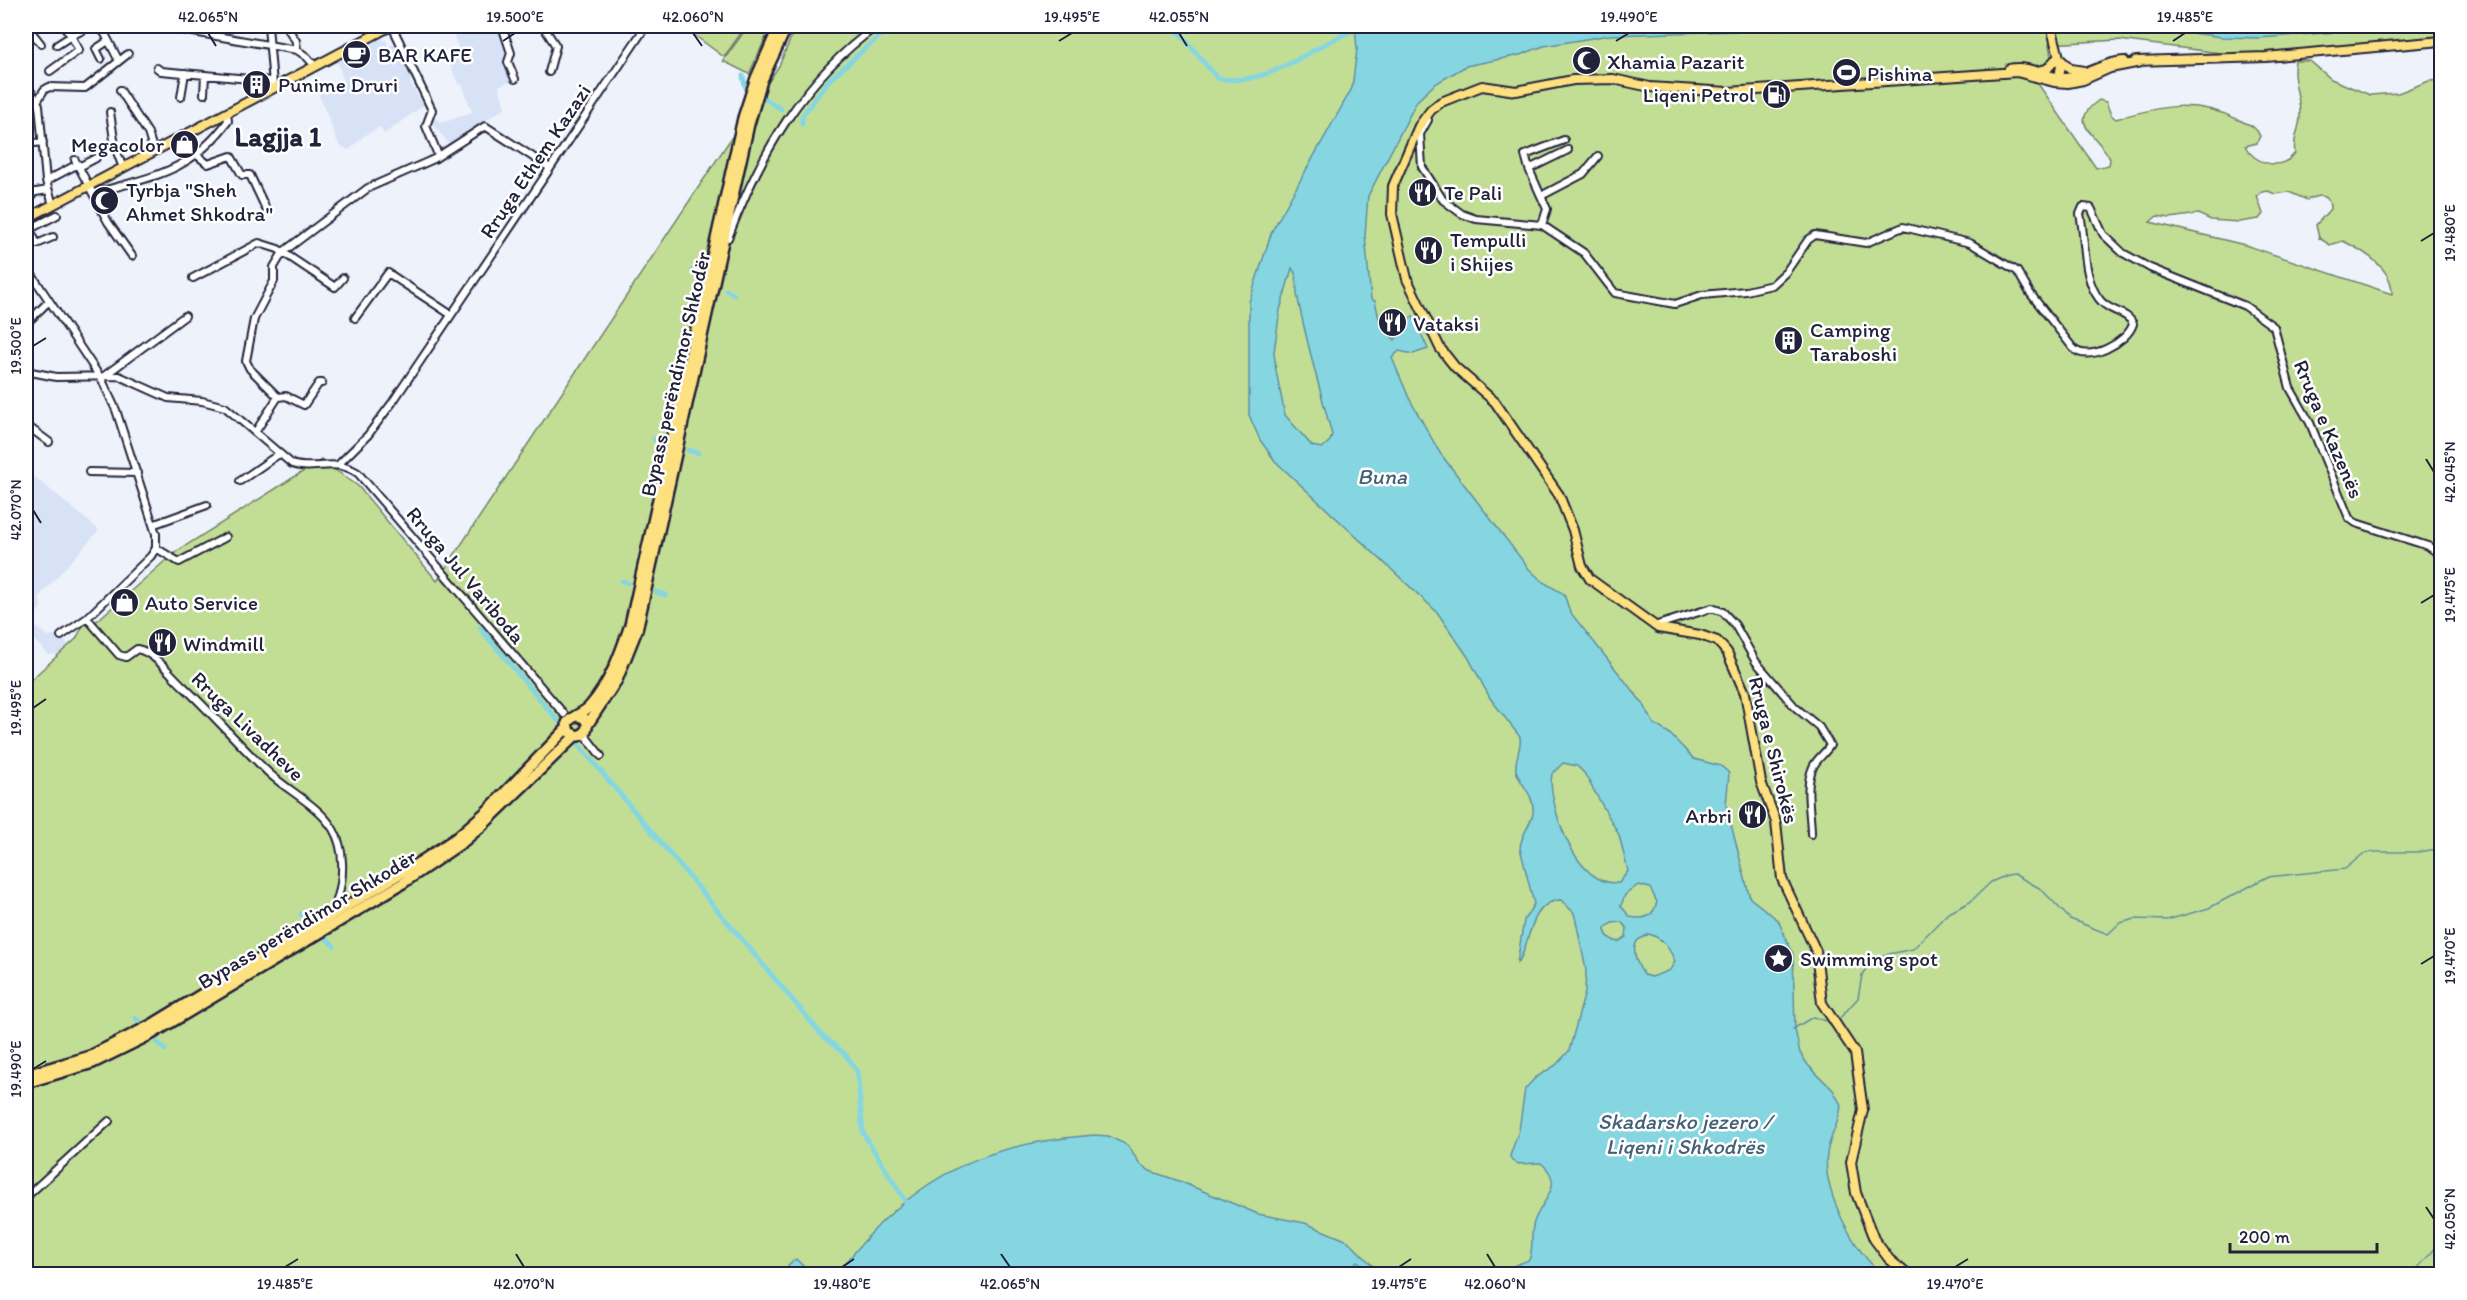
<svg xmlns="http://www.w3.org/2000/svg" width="2467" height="1300" font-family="Itim,sans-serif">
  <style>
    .built { fill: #d7e2f6 }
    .green { fill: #c2de95; stroke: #728068; stroke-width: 1.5; fill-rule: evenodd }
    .water { fill: #86d6e1; stroke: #5e8e9f; stroke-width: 1.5; fill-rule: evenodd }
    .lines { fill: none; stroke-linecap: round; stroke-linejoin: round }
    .stream { stroke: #5e8e9f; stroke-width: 1.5 }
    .canal { stroke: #86d6e1; stroke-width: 5 }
    .minor-casing { stroke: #22223b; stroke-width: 10 }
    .major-casing { stroke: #22223b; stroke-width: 12 }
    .highway-casing { stroke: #22223b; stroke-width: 14 }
    .minor { stroke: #fff; stroke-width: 6 }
    .major { stroke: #fde080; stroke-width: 8 }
    .highway { stroke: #fde080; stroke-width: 9 }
    .ticks { fill: none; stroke: #22223b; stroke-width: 2 }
    .labels { text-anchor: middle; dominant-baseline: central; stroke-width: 5; stroke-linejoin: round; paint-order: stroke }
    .poi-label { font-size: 21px; fill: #22223b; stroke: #fff; text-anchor: start }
    .street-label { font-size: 21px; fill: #22223b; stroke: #fff }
    .water-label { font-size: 22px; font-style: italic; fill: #456175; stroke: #fff }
    .district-label { font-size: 27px; font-weight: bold; fill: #22223b; stroke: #fff }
    .neatline { fill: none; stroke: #22223b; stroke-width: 2 }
    .ticks-label { font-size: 15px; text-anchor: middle; fill: #22223b }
  </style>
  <rect width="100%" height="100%" fill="#edf2fb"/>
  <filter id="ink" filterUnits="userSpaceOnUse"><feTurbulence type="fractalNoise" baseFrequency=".0167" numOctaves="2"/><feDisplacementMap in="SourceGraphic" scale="12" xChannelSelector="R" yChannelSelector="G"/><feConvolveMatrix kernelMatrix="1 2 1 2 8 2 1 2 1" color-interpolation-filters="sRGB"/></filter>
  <g filter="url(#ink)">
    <path class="built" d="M450 26H501L509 57 505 58 512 81 499 86 505 108 449 144 429 119 432 116 442 123 472 112 462 84H459L450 65 461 55Z
      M382 36V41L386 40 388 46 396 44 412 76 410 83 424 105 384 134 380 127 364 136 349 150 339 145 317 90 344 81 337 61 354 52 356 56 363 53 361 47Z
      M26 474 36 478 99 530 39 597 41 606 34 619 35 626 48 636 60 634 67 643V652L49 655 26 632Z"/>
    <path class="green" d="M682 26H746L724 57Z
      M748 26H771L749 74 723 61Z
      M796 26H2022L2024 29 2023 26H2441V45L2376 51 2236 55 2119 40 2049 44 2051 57 2048 63 2040 66 2030 64 2032 75 2096 168 2109 165 2110 159C2099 135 2065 124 2099 100L2106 102 2111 115 2116 119C2160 106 2195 98 2239 120 2249 125 2255 125 2260 136L2257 143 2245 146C2255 164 2281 172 2295 153 2292 138 2300 130 2300 116 2301 97 2291 81 2295 61H2310L2331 79 2370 95 2398 93 2429 81 2441 80V1274H26V684L76 639 86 620 91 626 174 553 321 460 358 486 437 581 779 66ZM2268 191 2275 194 2289 192 2307 200C2318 195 2330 192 2330 209L2316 225 2319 238 2330 245 2343 241C2364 251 2393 269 2392 294L2245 245 2150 222 2157 216 2170 218 2198 214 2211 220 2239 222 2259 219 2263 214 2257 196 2262 192Z"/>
    <path class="water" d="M1355 26H1894L1610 35 1544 46 1520 55 1466 66 1435 84 1417 101 1368 196 1365 235 1371 299 1375 301 1380 323 1395 340 1404 323 1413 316 1428 349 1413 354 1399 351 1392 358 1409 398 1440 453 1529 569 1543 582 1564 594 1570 612 1644 705 1654 724 1669 733 1694 759 1721 766 1729 773 1726 805 1750 898 1778 920 1793 954 1795 1029 1800 1053 1808 1065 1833 1090 1841 1105C1840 1122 1829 1137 1827 1154 1822 1191 1854 1251 1882 1274H1492L1529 1260C1534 1249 1530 1234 1534 1222 1541 1200 1567 1185 1541 1163L1519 1164 1512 1161 1510 1156 1519 1130 1525 1089 1535 1078 1556 1065 1569 1051 1585 992 1586 970 1577 926 1574 913 1561 900C1527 901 1530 952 1517 963L1524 920 1534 904 1520 848C1521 834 1531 825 1533 813 1535 794 1520 786 1516 770 1514 759 1522 749 1520 737L1490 698 1468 657 1437 612 1275 461 1260 440 1249 415V302L1272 231 1352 88 1357 49ZM1292 268C1298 275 1296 285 1297 294 1306 342 1320 389 1332 435L1330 441 1322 448 1312 446 1285 415 1276 371 1274 352 1280 310ZM1563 763 1577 766 1584 773 1619 835 1628 871 1619 883C1577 886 1553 816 1551 782L1552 774ZM1638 885 1650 888 1657 902C1653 917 1645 920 1630 917L1621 906 1625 895ZM1621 922 1627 928 1626 937 1618 942C1611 940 1605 936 1605 928L1612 923ZM1649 934C1663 938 1669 948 1675 961L1670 970 1652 977 1644 975C1638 966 1630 950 1638 940Z
      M2058 26H2418L2259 38 2222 37 2145 27Z
      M1094 1135 1108 1136 1127 1145 1140 1164 1150 1171 1179 1181 1258 1214 1305 1223 1348 1241 1381 1274H1364L1367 1268 1357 1261 1352 1267 1353 1274H1282L1274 1272 1257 1274H836C852 1256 867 1236 885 1219 950 1159 1008 1142 1094 1135Z
      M796 1259 811 1274H785L789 1264Z"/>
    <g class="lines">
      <path class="stream" d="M1840 1018 1858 998 1862 975 1869 963 1884 955 1913 949 1947 914 1970 902 1991 882 2007 875 2014 874 2041 889 2070 919 2108 934 2120 923 2135 919 2167 920 2209 908 2267 877 2345 869 2363 854 2373 852H2418L2442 848
        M1793 1029 1813 1017 1826 1021
        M2412 1274 2442 1241"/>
      <path class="canal" d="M1174 26 1217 78C1268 89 1309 47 1355 30
        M743 76 745 86
        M764 98 781 109
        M802 124V116L829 80 891 26
        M693 270 699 272
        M726 290 734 295
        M654 439 660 441
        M688 450 698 453
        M622 581 628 583
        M656 592 666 595
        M480 628 558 721
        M578 744 822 1035 846 1055 857 1071 863 1133 909 1207
        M301 914 309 920
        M327 939 334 946
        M136 1018 141 1023
        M157 1042 165 1050"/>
      <defs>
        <path id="minor" d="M27 26 41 44
          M64 26 71 36 91 26
          M95 26 104 32 119 61
          M159 26 297 50 307 57 315 66
          M268 26 273 84
          M286 26 296 41 297 50
          M392 26 432 110 426 126 438 155
          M502 26 511 53 508 62 515 79
          M543 26 556 46 549 72
          M101 59 96 49 108 41
          M157 68 161 71 271 81
          M50 71 79 50 71 36 57 45
          M26 89 32 93 39 105 46 181 53 205
          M120 90 148 133 154 152
          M204 94 205 75
          M181 97 185 73
          M38 100 44 90 49 87 85 88 128 54
          M110 112 115 147 123 168
          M1428 120 1420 134 1422 167 1443 200 1462 214 1476 219 1542 225 1584 253 1615 293 1675 304 1702 295 1746 291 1772 285 1786 272 1808 240 1815 235 1866 243 1903 227 1970 243 2017 271 2030 293 2073 348C2087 364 2128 342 2133 324 2127 311 2109 312 2100 300 2082 278 2086 241 2080 214L2083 207 2091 208 2103 234 2123 253 2150 268 2245 306 2274 327 2290 388 2310 423 2349 518 2356 523 2428 546 2442 556
          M1564 140 1525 155 1529 169 1568 150
          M26 144 43 142
          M198 156 208 164 231 156 242 175H250L267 211
          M75 160 108 222 132 256
          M79 167 96 158
          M1529 169 1541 196 1583 174 1598 156
          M46 181 78 164
          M95 193C153 176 190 173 228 121L227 113
          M32 196 30 193 48 190
          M1541 196 1547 209 1542 225
          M30 229 37 244 53 237
          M26 231 57 215
          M728 238C760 154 803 79 877 26
          M26 266 102 380 116 410 156 534V548L151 556 87 618 61 636
          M193 278 259 243 278 249 335 287 343 278
          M26 287 33 279
          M355 318 388 273 450 314
          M31 319 49 301
          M26 371 56 377 119 376 168 398 202 401 225 407 292 464C315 472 334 457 358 473L564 714
          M104 376 185 316
          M278 397 286 396 304 405 319 383H322
          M26 425 49 442
          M256 431 278 397 250 369 246 361 254 319 274 281V267L283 252 368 188 434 159 485 126 550 168
          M339 464 368 435 392 403 646 26
          M89 472 137 473
          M240 481 279 454
          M155 524 207 505
          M156 548 179 562 226 537
          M87 618 119 655 126 657 137 649C154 652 170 674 183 686 213 714 240 746 270 774 290 792 319 806 333 829 345 849 344 878 337 900
          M1654 626 1712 608 1723 612 1735 625 1756 662 1795 707 1819 727 1830 745C1826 753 1817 758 1813 767 1804 787 1811 813 1811 834
          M586 731 587 738 601 756
          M26 1197 109 1121"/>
        <path id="major" d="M2051 26 2061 65 2059 78 2055 80
          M2061 60 2071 69 2084 71
          M2136 61 2266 57 2442 41
          M2009 69C2029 64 2045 78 2065 78 2086 77 2102 62 2124 61
          M2037 71 2047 69 2055 60
          M26 219 391 26
          M1907 1274 1889 1259 1874 1239 1856 1193 1851 1162 1863 1110 1855 1053 1822 1003 1816 951 1782 879 1776 822 1761 782 1745 693 1727 652 1717 641 1700 635 1658 628 1590 579 1582 566 1573 530 1559 495 1495 402 1455 367 1440 348 1407 279 1392 214 1393 186 1419 126 1431 110 1441 102 1482 86 1516 91 1573 80 1613 79 1650 87 1728 92 2017 72 2054 82 2068 83 2083 80 2110 68 2141 62"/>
        <path id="highway" d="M578 716 584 718 588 724 585 733 578 736 569 732 567 723C573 715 583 714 590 706 610 683 620 654 630 625L743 118 756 78 779 26
          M588 724 617 680 637 630 749 124 762 80 787 26
          M26 1075 90 1056 151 1025 423 860 456 838 486 812 567 728
          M26 1083 93 1063 152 1034 403 883 463 842 484 824 575 736"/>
      </defs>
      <use href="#minor" class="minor-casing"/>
      <use href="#major" class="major-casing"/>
      <use href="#highway" class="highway-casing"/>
      <use href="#minor" class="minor"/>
      <use href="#major" class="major"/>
      <use href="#highway" class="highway"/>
    </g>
  </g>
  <path class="ticks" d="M208 33 216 46M693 33 702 46M1179 33 1187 46M503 41 515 33M1059 41 1072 33M1616 41 1629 33M2173 41 2185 33M2421 241 2434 233M33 346 46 338M2426 459 2434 472M33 510 41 523M2421 603 2434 595M33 708 46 699M2421 964 2434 956M33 1069 46 1061M2426 1207 2434 1219M516 1254 524 1267M1001 1254 1010 1267M1487 1254 1495 1267M285 1267 298 1259M842 1267 854 1259M1399 1267 1411 1259M1955 1267 1968 1259"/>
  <defs>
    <symbol id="cafe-disc" viewBox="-11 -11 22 22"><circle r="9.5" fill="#22223b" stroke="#fff"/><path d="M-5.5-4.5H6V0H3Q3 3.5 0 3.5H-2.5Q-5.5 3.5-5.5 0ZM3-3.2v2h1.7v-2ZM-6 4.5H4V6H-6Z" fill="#fff"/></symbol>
    <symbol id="mosque-disc" viewBox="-11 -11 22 22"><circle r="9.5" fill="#22223b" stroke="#fff"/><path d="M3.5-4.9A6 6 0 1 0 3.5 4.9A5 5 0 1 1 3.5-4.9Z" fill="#fff"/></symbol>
    <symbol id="stadium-disc" viewBox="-11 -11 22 22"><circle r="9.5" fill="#22223b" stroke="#fff"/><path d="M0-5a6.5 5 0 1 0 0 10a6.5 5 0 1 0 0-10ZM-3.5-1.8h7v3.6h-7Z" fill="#fff"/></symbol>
    <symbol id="building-disc" viewBox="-11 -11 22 22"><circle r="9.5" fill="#22223b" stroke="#fff"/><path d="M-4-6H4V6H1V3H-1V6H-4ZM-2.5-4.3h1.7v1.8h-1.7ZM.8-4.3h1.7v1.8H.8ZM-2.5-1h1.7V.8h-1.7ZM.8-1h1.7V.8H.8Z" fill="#fff"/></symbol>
    <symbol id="fuel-disc" viewBox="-11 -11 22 22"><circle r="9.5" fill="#22223b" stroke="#fff"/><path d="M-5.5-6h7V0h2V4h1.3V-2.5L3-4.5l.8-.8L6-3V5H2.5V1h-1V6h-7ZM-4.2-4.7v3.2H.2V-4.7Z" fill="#fff"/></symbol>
    <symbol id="shop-disc" viewBox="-11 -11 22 22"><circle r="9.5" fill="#22223b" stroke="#fff"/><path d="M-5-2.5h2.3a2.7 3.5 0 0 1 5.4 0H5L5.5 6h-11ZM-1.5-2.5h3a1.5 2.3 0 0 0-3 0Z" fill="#fff"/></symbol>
    <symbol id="restaurant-disc" viewBox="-11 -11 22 22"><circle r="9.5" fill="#22223b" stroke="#fff"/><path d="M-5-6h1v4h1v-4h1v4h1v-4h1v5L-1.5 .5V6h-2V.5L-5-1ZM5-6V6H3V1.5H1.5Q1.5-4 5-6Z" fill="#fff"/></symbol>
    <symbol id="sight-disc" viewBox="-11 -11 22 22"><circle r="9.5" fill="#22223b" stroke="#fff"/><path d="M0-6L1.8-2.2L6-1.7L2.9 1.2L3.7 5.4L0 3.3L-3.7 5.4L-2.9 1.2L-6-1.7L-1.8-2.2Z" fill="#fff"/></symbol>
  </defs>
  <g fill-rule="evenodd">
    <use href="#cafe-disc" x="340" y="38" width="33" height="33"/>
    <use href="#mosque-disc" x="1570" y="44" width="33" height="33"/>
    <use href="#stadium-disc" x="1830" y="56" width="33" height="33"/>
    <use href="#building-disc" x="240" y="68" width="33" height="33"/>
    <use href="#fuel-disc" x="1760" y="78" width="33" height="33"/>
    <use href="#shop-disc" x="168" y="128" width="33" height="33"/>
    <use href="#restaurant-disc" x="1406" y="176" width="33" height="33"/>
    <use href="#mosque-disc" x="88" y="184" width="33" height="33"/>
    <use href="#restaurant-disc" x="1412" y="234" width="33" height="33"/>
    <use href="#restaurant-disc" x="1376" y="306" width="33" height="33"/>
    <use href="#building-disc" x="1772" y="324" width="33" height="33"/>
    <use href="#shop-disc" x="108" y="586" width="33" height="33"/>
    <use href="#restaurant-disc" x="146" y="626" width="33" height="33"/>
    <use href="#restaurant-disc" x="1736" y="798" width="33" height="33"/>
    <use href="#sight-disc" x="1762" y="942" width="33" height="33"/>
  </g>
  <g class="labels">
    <g class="poi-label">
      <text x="378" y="54">BAR KAFE</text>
      <text x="1607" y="61">Xhamia Pazarit</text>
      <text x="1867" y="73">Pishina</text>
      <text x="278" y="84">Punime Druri</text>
      <text x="1755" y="94" text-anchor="end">Liqeni Petrol</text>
      <text x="164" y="144" text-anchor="end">Megacolor</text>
      <text x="126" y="189">Tyrbja "Sheh<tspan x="126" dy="24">Ahmet Shkodra"</tspan></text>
      <text x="1444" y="192">Te Pali</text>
      <text x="1450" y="239">Tempulli<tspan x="1450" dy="24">i Shijes</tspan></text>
      <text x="1413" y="323">Vataksi</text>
      <text x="1810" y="329">Camping<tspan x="1810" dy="24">Taraboshi</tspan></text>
      <text x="145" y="602">Auto Service</text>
      <text x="183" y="643">Windmill</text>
      <text x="1732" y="815" text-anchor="end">Arbri</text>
      <text x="1800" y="958">Swimming spot</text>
    </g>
    <g class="street-label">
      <text transform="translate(535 161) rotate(-56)">Rruga Ethem Kazazi</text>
      <text transform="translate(675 374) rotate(-77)">Bypass perëndimor Shkodër</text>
      <text transform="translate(2329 429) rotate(67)">Rruga e Kazenës</text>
      <text transform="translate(466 575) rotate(50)">Rruga Jul Variboda</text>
      <text transform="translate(248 726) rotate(44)">Rruga Livadheve</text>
      <text transform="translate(1774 750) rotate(76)">Rruga e Shirokës</text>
      <text transform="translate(307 919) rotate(-31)">Bypass perëndimor Shkodër</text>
    </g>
    <g class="water-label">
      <text x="1382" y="476">Buna</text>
      <text x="1685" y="1121">Skadarsko jezero /<tspan x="1685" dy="25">Liqeni i Shkodrës</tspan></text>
    </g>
    <g class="district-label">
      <text x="278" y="136">Lagjja 1</text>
    </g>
  </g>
  <rect width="2467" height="1300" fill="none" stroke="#fff" stroke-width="66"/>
  <path d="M2230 1243v9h147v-9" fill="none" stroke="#22223b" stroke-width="3"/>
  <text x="2239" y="1243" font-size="18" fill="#22223b" stroke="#ffffff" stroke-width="4.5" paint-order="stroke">200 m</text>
  <rect x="33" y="33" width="2401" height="1234" class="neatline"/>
  <g class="ticks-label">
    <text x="208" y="22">42.065°N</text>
    <text x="515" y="22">19.500°E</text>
    <text x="693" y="22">42.060°N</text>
    <text x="1072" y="22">19.495°E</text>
    <text x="1179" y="22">42.055°N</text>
    <text x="1629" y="22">19.490°E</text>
    <text x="2185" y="22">19.485°E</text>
    <text transform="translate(2450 233) rotate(-90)" y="5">19.480°E</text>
    <text transform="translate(16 346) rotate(-90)" y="5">19.500°E</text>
    <text transform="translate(2450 472) rotate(-90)" y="5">42.045°N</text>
    <text transform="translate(16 510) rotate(-90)" y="5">42.070°N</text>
    <text transform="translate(2450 595) rotate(-90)" y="5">19.475°E</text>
    <text transform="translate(16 708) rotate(-90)" y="5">19.495°E</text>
    <text transform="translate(2450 956) rotate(-90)" y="5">19.470°E</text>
    <text transform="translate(16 1069) rotate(-90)" y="5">19.490°E</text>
    <text transform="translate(2450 1219) rotate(-90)" y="5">42.050°N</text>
    <text x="285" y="1289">19.485°E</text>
    <text x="524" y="1289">42.070°N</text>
    <text x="842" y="1289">19.480°E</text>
    <text x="1010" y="1289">42.065°N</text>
    <text x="1399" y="1289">19.475°E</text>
    <text x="1495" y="1289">42.060°N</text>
    <text x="1955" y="1289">19.470°E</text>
  </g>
</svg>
